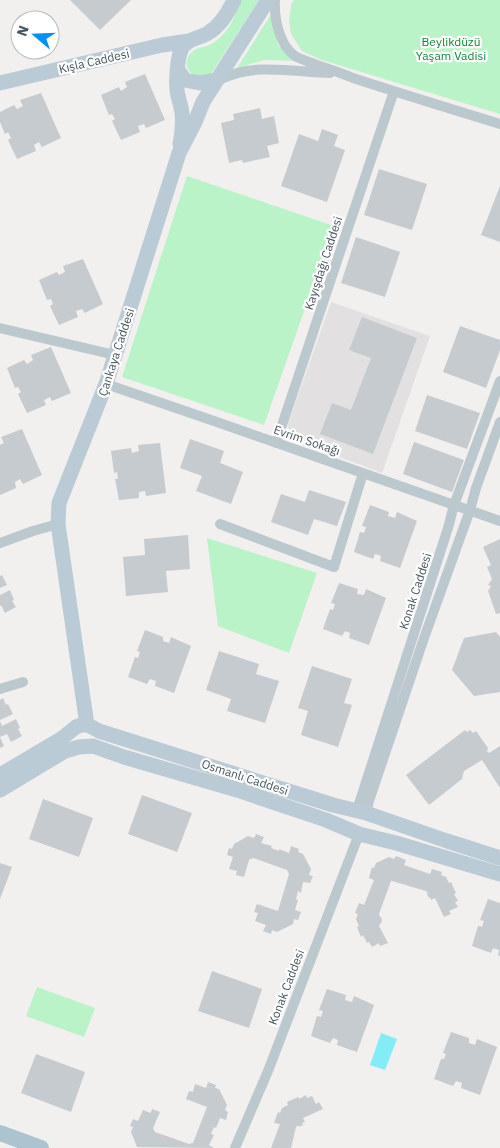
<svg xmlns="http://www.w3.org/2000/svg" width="500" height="1148" font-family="'IBM Plex Sans',sans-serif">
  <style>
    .education { fill: #e3e0e1 }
    .green { fill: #baf3c8 }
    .water { fill: #83ecf4 }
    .building { fill: #c6cbcf }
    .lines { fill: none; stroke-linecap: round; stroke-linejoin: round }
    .minor { stroke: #bbc9cf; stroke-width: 10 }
    .secondary { stroke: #bbcbd5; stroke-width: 15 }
    .primary { stroke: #acc3d0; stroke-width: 16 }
    .labels { text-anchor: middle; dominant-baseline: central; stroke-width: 4.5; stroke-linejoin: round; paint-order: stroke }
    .park-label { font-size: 12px; fill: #0f873a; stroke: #fff }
    .street-label { font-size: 12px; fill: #45565e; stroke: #fff }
  </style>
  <rect width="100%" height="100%" fill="#f2efef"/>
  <path class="education" d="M331 302 430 336 382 473 289 438 288 424Z"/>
  <path class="green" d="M240 0H259L211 74C209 75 206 77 204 77 191 79 181 65 190 54 195 48 200 48 207 46 225 39 236 18 240 0Z
    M294 0H500V114L322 60 302 51 291 34 289 21 291 5Z
    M272 13 278 45 295 59V61L264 60 237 68Z
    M187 176 334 226 264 425 122 377Z
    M207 538 317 573 289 653 218 626Z
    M37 987 95 1008 84 1037 26 1016Z"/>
  <path class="water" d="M381 1033 397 1039 385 1070 370 1065Z"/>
  <path class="building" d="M70 0H131L100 30Z
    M145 74 165 120 146 128 144 124 138 126 140 132 121 140 112 121 115 119 112 114 109 115 101 95 119 87 121 91 127 87 125 82Z
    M41 93 61 138 42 147 39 142 34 145 36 151 17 159 8 140 11 138 8 132 5 134 0 122V112L14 105 17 109 23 106 20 100Z
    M260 108 262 119 274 116 279 143 267 146 270 157 243 163 242 160 229 163 221 123 234 120 233 114Z
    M322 129 338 135 334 146 345 150 327 202 281 186 299 134 318 141Z
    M379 169 427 184 412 230 364 215Z
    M500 186V242L481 235Z
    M356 237 400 252 385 297 341 283Z
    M83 259 103 304 85 313 82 309 76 311 78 317 59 325 50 306 53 304 51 299 47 300 39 280 57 272 59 275 65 272 63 266Z
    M362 317 417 338 373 454 320 434 332 403 351 410 371 358 349 350Z
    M460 326 500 340V350L486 388 443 372Z
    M51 347 71 393 52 401 50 397 44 400 46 405 27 413 18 394 21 392 18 387 15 388 7 368 24 360 27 364 33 360 31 355Z
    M427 395 480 413 467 449 415 431Z
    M22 429 42 475 23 484 20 479 15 482 16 488 0 495V445L4 443 1 437Z
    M190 439 224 451 220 463 243 472 231 504 196 491 202 476 180 468Z
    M414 442 464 460 452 492 403 474Z
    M160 443 166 493 146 496 145 491 139 492V498L119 500 115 479H118L117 472 114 473 111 451 131 448 132 453 139 451 138 445Z
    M309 490 346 502 337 526 314 519 308 535 271 522 281 494 305 502Z
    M370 505 389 512 388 516 395 518 397 512 417 521 400 568 380 561 381 556 375 554 373 559 354 552 360 532 364 533 366 527 362 526Z
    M188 535 190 569 166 571 168 592 126 596 123 557 145 555 144 539Z
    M500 539V613L496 614 488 591 491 586 488 585 492 579 487 567 491 565 483 547Z
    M2 575 7 585 0 588V576Z
    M339 583 358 589 357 594 364 595 366 589 386 598 369 645 349 638 350 633 345 631 342 636 323 629 330 609 333 610 335 604 331 603Z
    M10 590 14 600 12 601 16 607 5 613 1 605 0 606V595Z
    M145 630 163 637V641L169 643 171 637 191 646 174 693 155 686 156 681 150 679 147 684 128 677 135 657 138 658 140 652 137 651Z
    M496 632 500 637V692L474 696 452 670 464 638Z
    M219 651 259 664 256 674 279 681 265 723 227 711 231 699 206 690Z
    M312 666 352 679 344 703 352 705 338 747 301 735 308 711 298 708Z
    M3 698 6 705 8 704 13 714 0 720V700Z
    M16 719 20 728 18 729 22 736 11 742 7 734 0 737 4 746 0 748V721L2 726Z
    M465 730 467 732 470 730 473 733 476 731 488 748 487 751 489 753 500 746V788L482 760 464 771 462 779 429 805 406 775Z
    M142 795 192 813 177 852 128 834Z
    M43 799 93 818 79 857 29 839Z
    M256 834 264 837 261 843 272 846 271 848 279 851V849L289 853 291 846 299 849 298 852 303 854 311 869 309 875 313 876 310 883 303 882 301 893 298 891 296 899 298 900 295 910 301 912 298 920 294 919 293 924 277 932 272 930 271 934 263 931 266 925 255 921 258 913 254 912 257 904 278 911 289 874 287 870 253 858 249 860 244 877 236 875 237 871 229 869 233 857 227 855 229 848 232 849 234 844 248 836 254 838Z
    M396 856 406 860 404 865 430 874 432 869 442 872 441 875 446 877 449 883 451 882 456 893 454 894 458 901 455 902 458 907 449 911 451 914 444 917 435 898 431 900 430 897 429 898 427 894 428 893 426 891 392 881H391L379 914 380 917H381L382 921 379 926 388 943 380 946 379 943 372 947 369 942 367 943 363 935 361 937 357 927 359 926 356 919 358 914 355 913 359 903 364 905 374 880 369 878 372 867 374 868 376 863 389 857 394 859Z
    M0 863 12 867 0 899Z
    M488 899 500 903V956L498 955 499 950 493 948 491 953 472 946 478 926 482 927 484 921 480 920Z
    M212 971 262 989 249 1028 198 1011Z
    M327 989 346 995 345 1000 352 1002 354 996 374 1005 357 1052 337 1045 338 1040 333 1038 330 1043 311 1036 317 1016 321 1017 323 1011 319 1010Z
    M451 1032 469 1038V1043L475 1045 477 1039 497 1047 480 1095 461 1088 462 1083 456 1081 453 1086 434 1079 441 1059H444L446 1054 443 1053Z
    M36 1054 85 1072 71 1112 21 1093Z
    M208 1082 216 1085 215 1088 219 1089 227 1105 225 1110 228 1112 226 1120 220 1118 216 1128 214 1127 211 1134 214 1135 209 1145 214 1148 137 1147 131 1132 133 1127 130 1126 133 1119 138 1121 143 1110 151 1113 152 1109 160 1112 153 1128 155 1132 189 1144 193 1143 207 1107 186 1099 189 1091 193 1092 195 1084 206 1088Z
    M306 1095 307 1098 312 1096 316 1104 319 1102 323 1109 303 1118 305 1122 302 1123 303 1125 299 1127V1125L296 1127 291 1148H271L280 1124 274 1123 278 1112 280 1113 282 1108 288 1105 287 1102 298 1097 299 1099Z"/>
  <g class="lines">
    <path class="minor" d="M275 0C274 18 279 45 295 56 302 60 310 62 317 65 329 69 341 73 353 78 402 94 451 109 500 124
      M219 80C254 62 293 72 330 73
      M0 328 115 355
      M106 384 214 421 500 521
      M276 443 394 91
      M220 524 334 567 363 473
      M0 543 33 531 58 524
      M0 689 23 682
      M357 810 448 528 454 505 500 381
      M366 813 369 801 423 641 470 510 476 488 500 422
      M235 1148 268 1071 359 834"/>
    <path class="secondary" d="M178 70 185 80 200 83 217 80
      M0 83 162 45 189 41
      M180 144C182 134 183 123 182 113 181 105 178 98 177 90 176 81 177 57 182 48 188 38 199 39 208 33 220 26 228 13 234 0
      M87 725 58 524 59 503 106 384 179 153 195 122 203 102 268 0
      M0 775 61 739 76 727 81 725H88L99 731 333 805 366 813 447 841 500 858
      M0 790 65 751 79 747 93 746 124 757 237 790 326 820 359 834 396 843 500 874"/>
    <path class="primary" d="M0 1133 41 1148"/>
  </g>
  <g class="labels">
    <g class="park-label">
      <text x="451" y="41">Beylikdüzü<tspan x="451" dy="14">Yaşam Vadisi</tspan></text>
    </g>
    <g class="street-label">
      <text transform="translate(94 61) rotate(-13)">Kışla Caddesi</text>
      <text transform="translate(323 263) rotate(-72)">Kayışdağı Caddesi</text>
      <text transform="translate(116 352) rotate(-72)">Çankaya Caddesi</text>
      <text transform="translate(307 440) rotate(19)">Evrim Sokağı</text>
      <text transform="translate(415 591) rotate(-72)">Konak Caddesi</text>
      <text transform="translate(245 777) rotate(18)">Osmanlı Caddesi</text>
      <text transform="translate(286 987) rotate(-69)">Konak Caddesi</text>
    </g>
  </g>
  <g transform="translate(35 35) rotate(289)"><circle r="24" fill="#ffffff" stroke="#b5bbbf"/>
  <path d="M0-4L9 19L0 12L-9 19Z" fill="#098ef2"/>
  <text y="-8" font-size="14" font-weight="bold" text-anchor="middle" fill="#45565e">N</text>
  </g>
</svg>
